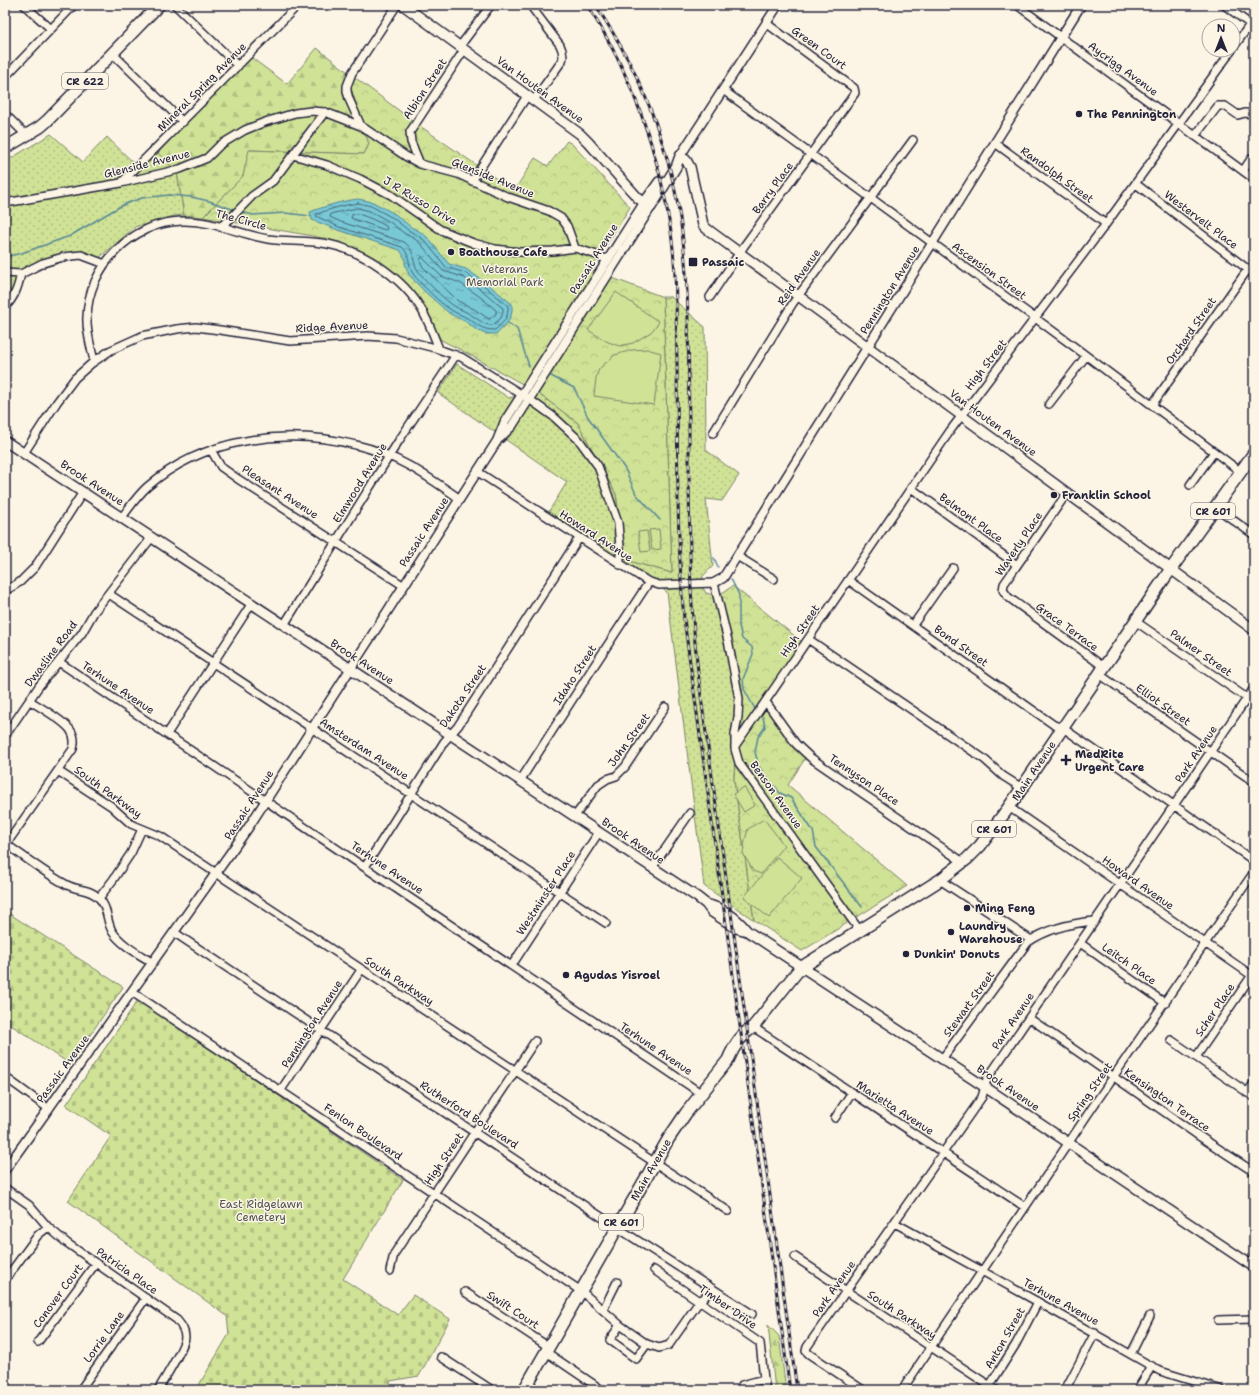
<svg xmlns="http://www.w3.org/2000/svg" width="1259" height="1395" font-family="'Shantell Sans',sans-serif">
  <style>
    .grass { fill: url(#grass-dots); stroke: #798268 }
    .forest { fill: url(#forest-firs); stroke: #798268 }
    .cemetery { fill: url(#cemetery-stones); stroke: #798268 }
    .park { fill: url(#park-crowns); stroke: #798268 }
    .garden { fill: #d0e296; stroke: #798268 }
    .water { fill: url(#water-ripples); stroke: #568697 }
    .lines { fill: none; stroke-linecap: round; stroke-linejoin: round }
    .shore { stroke: #446479; stroke-width: 1 }
    .stream { stroke: #568697; stroke-width: 1.5 }
    .minor-casing { stroke: #22223b; stroke-width: 10 }
    .tertiary-casing { stroke: #22223b; stroke-width: 11 }
    .secondary-casing { stroke: #22223b; stroke-width: 12 }
    .primary-casing { stroke: #22223b; stroke-width: 14 }
    .minor { stroke: #fcf5e5; stroke-width: 7 }
    .tertiary { stroke: #fcf5e5; stroke-width: 8 }
    .secondary { stroke: #fcf5e5; stroke-width: 9 }
    .primary { stroke: #fcf5e5; stroke-width: 11 }
    .rail-casing { stroke: #22223b; stroke-width: 3 }
    .rail { stroke: #fcf5e5; stroke-width: 1.5; stroke-dasharray: 4.5; stroke-linecap: butt }
    .poi-dot { fill: #22223b; stroke: #fcf5e5; stroke-width: 1.5 }
    .labels { text-anchor: middle; dominant-baseline: central; stroke-width: 3; stroke-linejoin: round; paint-order: stroke }
    .shield { fill: #fcf5e5; stroke: #63616e; stroke-width: 1 }
    .shield-label { font-size: 10px; font-weight: bold; fill: #22223b }
    .street-label { font-size: 11px; fill: #22223b; stroke: #fcf5e5 }
    .poi-label { font-size: 11px; font-weight: bold; fill: #22223b; stroke: #fcf5e5; text-anchor: start }
    .park-label { font-size: 11px; fill: #4e5252; stroke: #fcf5e5 }
  </style>
  <defs>
    <pattern id="grass-dots" width="8" height="8" patternUnits="userSpaceOnUse"><rect width="8" height="8" fill="#d0e296"/><path d="M2 2h.1M6 6h.1" fill="none" stroke="#b2c282" stroke-width="1.8" stroke-linecap="round"/></pattern>
    <pattern id="forest-firs" width="22" height="20" patternUnits="userSpaceOnUse"><rect width="22" height="20" fill="#d0e296"/><path d="M5 1l3.5 6h-7zM16 11l3.5 6h-7z" fill="#b2c282"/></pattern>
    <pattern id="cemetery-stones" width="16" height="16" patternUnits="userSpaceOnUse"><rect width="16" height="16" fill="#d0e296"/><path d="M2 7V4a2 2 0 0 1 4 0v3zM10 15v-3a2 2 0 0 1 4 0v3z" fill="#b2c282"/></pattern>
    <pattern id="park-crowns" width="20" height="18" patternUnits="userSpaceOnUse"><rect width="20" height="18" fill="#d0e296"/><path d="M2 6a3 3 0 1 1 6 0M12 15a3 3 0 1 1 6 0" fill="none" stroke="#b2c282"/></pattern>
    <pattern id="water-ripples" width="26" height="14" patternUnits="userSpaceOnUse"><rect width="26" height="14" fill="#78c8d5"/><path d="M2 4q2-2 4 0t4 0M15 11q2-2 4 0t4 0" fill="none" stroke="#62a2ae"/></pattern>
  </defs>
  <rect width="100%" height="100%" fill="#fcf5e5"/>
  <filter id="ink" filterUnits="userSpaceOnUse"><feTurbulence type="fractalNoise" baseFrequency=".025" numOctaves="2"/><feDisplacementMap in="SourceGraphic" scale="8" xChannelSelector="R" yChannelSelector="G"/><feConvolveMatrix kernelMatrix="1 2 1 2 8 2 1 2 1" color-interpolation-filters="sRGB"/></filter>
  <g filter="url(#ink)">
    <path class="grass" d="M51 134 83 162 107 137 141 170 158 153 177 172 184 215 174 216 135 227 98 259 78 257 20 275 11 302 5 297V162Z
      M663 297H671L705 327 706 450 739 475 722 501 706 499 713 566 703 576 701 585 706 593 717 596 737 706 734 780 754 920 704 886 667 592 546 516 567 482 438 393 457 364 509 398 535 391 578 423 616 494 626 560 672 573Z"/>
    <path class="forest" d="M317 48 353 76 349 83 369 144 364 154 250 150 243 176 203 217 184 215 177 172 158 153 249 56 287 84Z
      M768 1325 779 1336 786 1390H775Z"/>
    <path class="cemetery" d="M5 911 123 987 70 1064 5 1021Z
      M138 1000 403 1180 343 1279 398 1315 413 1295 450 1319 419 1376 390 1381 391 1390H196L229 1334 227 1316 68 1201 111 1136 66 1105Z"/>
    <path class="park" d="M353 76 417 124 514 191 535 158 548 166 567 141 572 144 630 207 591 270 663 297 672 573 626 560 616 494 578 423 535 391 461 350 441 340 415 294 397 274 373 257 343 243 313 236 203 217 243 176 249 150 364 154 369 144 349 82Z
      M733 586 807 646 768 703 808 754 788 785 907 886 802 951 754 920 734 780 737 706 717 596Z"/>
    <path class="garden" d="M616 292 659 322 651 332 633 343 619 346 606 341 588 330Z
      M647 349 661 353 654 405 594 396 596 378 599 369 615 355 632 350Z
      M659 529 661 549 652 550 649 530Z
      M647 531 650 551 641 552 638 532Z
      M744 787 755 805 744 812 733 794Z
      M764 819 784 845 761 874 753 871 743 853 745 840 748 829Z
      M777 857 802 878 769 918 744 897Z"/>
    <path class="water" d="M358 199 373 202 395 214 411 227 419 231 427 237 449 264 466 269 488 284 512 304C513 320 507 323 497 334H485L475 329 466 322 450 314 425 292 409 275 405 264V258L400 250 338 230 312 220 310 212C326 206 341 201 358 199Z"/>
    <g class="lines">
      <path class="shore" d="M358 203 371 206 393 218 408 230 417 235 424 240 446 267 465 273 486 287 508 306C509 317 503 323 495 330 480 330 478 324 467 318 462 315 457 314 453 311 443 306 417 281 412 272 408 263 410 254 402 247L339 227 316 216 317 214C330 209 344 205 358 203Z
        M358 208 370 211 390 222 405 234 415 239 421 244 443 271 463 277 483 291 499 305 503 308V312L501 318 493 325C484 326 479 319 471 315 466 311 460 310 454 306 445 300 422 278 417 269 411 258 416 251 404 242L341 222 330 217 331 214Z
        M358 214C368 217 377 221 386 226L387 229 385 230 382 229 351 218 352 215Z
        M422 257 441 276 460 283 479 296 496 310V314L489 319 474 309 458 301 423 267 420 261Z"/>
      <path class="stream" d="M241 212 253 215 285 213 311 216
        M5 257 22 253 70 236 112 211 125 204 142 198 169 195 191 197 209 201 235 210
        M508 323 517 329 529 366
        M551 376 574 388 588 417 625 469 636 494 660 520
        M714 558 718 567
        M731 579 739 595V625L742 639 752 647 753 654 743 679 744 689 755 709
        M763 717 765 727 758 737 755 752 759 767 771 783 780 793 791 798 813 831 816 847 862 907"/>
      <defs>
        <path id="minor" d="M24 5 51 29
          M175 5 238 66
          M530 5 560 45C563 51 564 55 562 61L534 100
          M1017 5 1254 179
          M1224 5 1254 27
          M460 46 491 5
          M1233 48 1254 19
          M112 53 183 122
          M5 77 74 5
          M723 90 1072 345 1241 472
          M5 114 26 135
          M361 126 349 99 347 91V86L352 73 397 5
          M1195 136 1218 106H1225L1238 115 1245 113 1254 114
          M995 143 1106 224
          M293 155 327 165 360 179 391 195 441 230 473 243 495 249 520 252 553 251 575 248 597 255 608 260
          M420 164 411 142 410 132 464 50
          M1243 171 1251 159 1254 158
          M472 181 527 96
          M122 182 298 5
          M1136 184 1254 274
          M5 203 121 183 180 169 207 158 220 145 245 130 265 122 295 113 311 111 325 112 361 126 407 157 420 164 458 174 508 197 549 211 561 218 567 226 575 248
          M220 227 230 219 252 196 273 181 325 112
          M5 273 21 274 43 263 63 257 81 255 105 264
          M710 297 744 246 855 93 854 88 766 23
          M5 307C15 297 18 287 21 274
          M94 361C91 347 86 332 87 317 88 267 132 222 182 221 212 220 239 234 268 239 287 242 308 240 328 244 367 252 409 282 426 318 431 328 435 339 439 349
          M1049 404 1086 356
          M1152 405 1248 269
          M713 433 793 303 913 140
          M211 450 221 467 238 479 404 586
          M24 453 57 402 75 378 92 363 111 350 142 336 177 329 196 327 220 330 290 341 368 336 396 338 435 348 461 357 529 399 554 417 579 440 598 466 618 523 620 547V565
          M478 472 647 581 659 585 714 583 729 645 739 699 738 717 735 734V749L739 763 860 931
          M1190 485 1214 452
          M911 488 1017 565
          M1067 493 1004 584 1003 590 1008 597 1104 667
          M1215 507 1254 535
          M122 517C130 507 137 496 147 487 203 438 285 427 356 445 396 454 427 476 460 499
          M737 556 774 579
          M848 580 1054 725 1063 728 1254 861
          M5 591 20 582 35 567 83 492
          M109 594 606 923
          M1135 621 1254 703
          M284 625 398 442 456 355
          M913 625 953 568
          M808 639 984 759 1003 776 1022 788
          M59 662 702 1094
          M1099 674 1254 782
          M766 702 796 744 811 758 963 862
          M167 734 252 603
          M5 736 39 686 82 633 94 612 152 537
          M735 746 950 431 1106 224 1232 50
          M58 771 111 806 131 824 160 836 728 1211
          M520 781 590 672 649 582
          M1009 807 1254 977
          M575 816 598 785 607 779 616 776 625 767 665 707
          M6 844C26 858 46 874 67 885 79 891 88 888 98 897 108 906 106 920 112 931 121 945 139 954 153 963
          M5 846 73 749C75 742 75 737 71 731 66 722 40 707 30 701
          M365 867 444 742 458 726 579 538
          M652 868 690 813
          M940 880 1031 940
          M99 898 113 880 131 853 142 829
          M175 933 618 1228 752 1314
          M1080 943 1165 1003
          M512 965 599 832
          M132 992 581 1291 620 1325 647 1344 659 1348 669 1345 701 1299 704 1298 707 1294 706 1291 709 1286
          M1029 1018 1196 1134 1254 1172
          M753 1027 1025 1207
          M1171 1040 1254 1097
          M1196 1057 1252 975
          M942 1059 1028 942C1049 928 1071 923 1095 921
          M5 1077 49 1109
          M281 1090 361 970
          M1247 1093 1254 1083
          M835 1118 852 1092
          M5 1188 29 1205 48 1227 67 1243 177 1320C181 1325 185 1330 185 1337 185 1347 164 1379 158 1390
          M895 1223 1038 1302 1160 1371 1222 1390
          M795 1257 996 1390
          M654 1270 760 1343 764 1379
          M390 1271 394 1254 535 1041
          M5 1280 38 1235 48 1227
          M465 1292 549 1347
          M603 1310 617 1282
          M1218 1320 1254 1319
          M620 1325 610 1340 636 1359 647 1344
          M38 1342 96 1263
          M546 1352 602 1390
          M1131 1354 1150 1316
          M441 1357 492 1390
          M990 1385 1016 1344 1038 1302
          M80 1390 146 1298
          M746 1390 742 1385 764 1379 766 1390
          M863 1390 809 1354 806 1351 807 1347 982 1097 987 1079 1254 688
          M902 1390 1094 1105 1254 872
          M1065 1390 1095 1333
          M1137 1390 1152 1366"/>
        <path id="tertiary" d="M680 156 778 5
          M500 438 512 426 651 207
          M714 583 723 578 737 556 1081 5
          M5 1170 248 828 497 441 505 421 644 203"/>
        <path id="secondary" d="M403 5 580 134 588 142 638 198 651 207 676 167 680 156
          M680 156 686 160 690 167 702 220 703 225 707 229 1254 630
          M644 203 659 182
          M5 441 697 897 706 904 712 912 736 928 747 931
          M706 904C722 908 737 918 747 931L985 1087 1254 1267"/>
        <path id="primary" d="M5 148 40 127 47 121 159 5
          M524 1390 669 1138 686 1113 728 1060C733 1048 742 1034 753 1027L797 972 802 967 940 880 967 859 980 846 1009 807 1166 576 1254 453"/>
      </defs>
      <use href="#minor" class="minor-casing"/>
      <use href="#tertiary" class="tertiary-casing"/>
      <use href="#secondary" class="secondary-casing"/>
      <use href="#primary" class="primary-casing"/>
      <use href="#minor" class="minor"/>
      <use href="#tertiary" class="tertiary"/>
      <use href="#secondary" class="secondary"/>
      <use href="#primary" class="primary"/>
      <defs>
        <path id="rail" d="M587 5C631 72 659 152 671 232 677 275 676 319 677 362 678 448 676 534 684 619L790 1390
          M595 5C645 77 676 163 684 250 690 309 688 368 689 427 689 481 689 535 691 589 693 628 697 666 702 704L797 1390"/>
      </defs>
      <use href="#rail" class="rail-casing"/>
      <use href="#rail" class="rail"/>
    </g>
  </g>
  <g class="poi-dot">
    <circle cx="1079" cy="114" r="4"/>
    <circle cx="451" cy="252" r="4"/>
    <rect x="688" y="257" width="10" height="10" rx="2"/>
    <circle cx="1054" cy="495" r="4"/>
    <path d="M1064 754h4v4h4v4h-4v4h-4v-4h-4v-4h4z"/>
    <circle cx="967" cy="908" r="4"/>
    <circle cx="951" cy="932" r="4"/>
    <circle cx="906" cy="954" r="4"/>
    <circle cx="566" cy="975" r="4"/>
  </g>
  <g class="labels">
    <g class="shield">
      <rect x="62" y="73" width="46" height="16" rx="3"/>
      <rect x="1191" y="503" width="44" height="16" rx="3"/>
      <rect x="972" y="821" width="44" height="16" rx="3"/>
      <rect x="599" y="1214" width="44" height="16" rx="3"/>
    </g>
    <g class="shield-label">
      <text x="85" y="81">CR 622</text>
      <text x="1213" y="511">CR 601</text>
      <text x="994" y="829">CR 601</text>
      <text x="621" y="1222">CR 601</text>
    </g>
    <g class="street-label">
      <text transform="translate(819 48) rotate(36)">Green Court</text>
      <text transform="translate(1123 69) rotate(36)">Aycrigg Avenue</text>
      <text transform="translate(202 87) rotate(-45)">Mineral Spring Avenue</text>
      <text transform="translate(425 89) rotate(-57)">Albion Street</text>
      <text transform="translate(540 90) rotate(36)">Van Houten Avenue</text>
      <text transform="translate(147 164) rotate(-14)">Glenside Avenue</text>
      <text transform="translate(1057 175) rotate(36)">Randolph Street</text>
      <text transform="translate(493 178) rotate(22)">Glenside Avenue</text>
      <text transform="translate(773 188) rotate(-54)">Barry Place</text>
      <text transform="translate(420 201) rotate(31)">J R Russo Drive</text>
      <text transform="translate(241 220) rotate(15)">The Circle</text>
      <text transform="translate(1201 220) rotate(37)">Westervelt Place</text>
      <text transform="translate(594 259) rotate(-58)">Passaic Avenue</text>
      <text transform="translate(989 271) rotate(36)">Ascension Street</text>
      <text transform="translate(799 277) rotate(-55)">Reid Avenue</text>
      <text transform="translate(890 290) rotate(-58)">Pennington Avenue</text>
      <text transform="translate(332 327) rotate(-3)">Ridge Avenue</text>
      <text transform="translate(1191 331) rotate(-55)">Orchard Street</text>
      <text transform="translate(986 365) rotate(-53)">High Street</text>
      <text transform="translate(993 423) rotate(36)">Van Houten Avenue</text>
      <text transform="translate(92 483) rotate(33)">Brook Avenue</text>
      <text transform="translate(360 483) rotate(-58)">Elmwood Avenue</text>
      <text transform="translate(280 492) rotate(33)">Pleasant Avenue</text>
      <text transform="translate(971 518) rotate(36)">Belmont Place</text>
      <text transform="translate(424 532) rotate(-57)">Passaic Avenue</text>
      <text transform="translate(596 536) rotate(33)">Howard Avenue</text>
      <text transform="translate(1019 544) rotate(-56)">Waverly Place</text>
      <text transform="translate(1067 627) rotate(36)">Grace Terrace</text>
      <text transform="translate(800 631) rotate(-56)">High Street</text>
      <text transform="translate(961 646) rotate(35)">Bond Street</text>
      <text transform="translate(1201 653) rotate(35)">Palmer Street</text>
      <text transform="translate(51 654) rotate(-53)">Dwasline Road</text>
      <text transform="translate(362 662) rotate(33)">Brook Avenue</text>
      <text transform="translate(575 675) rotate(-57)">Idaho Street</text>
      <text transform="translate(118 688) rotate(34)">Terhune Avenue</text>
      <text transform="translate(463 696) rotate(-56)">Dakota Street</text>
      <text transform="translate(1163 705) rotate(35)">Elliot Street</text>
      <text transform="translate(629 740) rotate(-54)">John Street</text>
      <text transform="translate(364 749) rotate(33)">Amsterdam Avenue</text>
      <text transform="translate(1196 754) rotate(-56)">Park Avenue</text>
      <text transform="translate(1034 771) rotate(-56)">Main Avenue</text>
      <text transform="translate(864 780) rotate(34)">Tennyson Place</text>
      <text transform="translate(108 792) rotate(36)">South Parkway</text>
      <text transform="translate(776 795) rotate(54)">Benson Avenue</text>
      <text transform="translate(249 805) rotate(-57)">Passaic Avenue</text>
      <text transform="translate(633 841) rotate(34)">Brook Avenue</text>
      <text transform="translate(387 868) rotate(34)">Terhune Avenue</text>
      <text transform="translate(1138 883) rotate(35)">Howard Avenue</text>
      <text transform="translate(546 893) rotate(-57)">Westminster Place</text>
      <text transform="translate(1129 964) rotate(35)">Leitch Place</text>
      <text transform="translate(399 981) rotate(33)">South Parkway</text>
      <text transform="translate(969 1004) rotate(-54)">Stewart Street</text>
      <text transform="translate(1215 1010) rotate(-56)">Scher Place</text>
      <text transform="translate(1013 1021) rotate(-56)">Park Avenue</text>
      <text transform="translate(312 1024) rotate(-57)">Pennington Avenue</text>
      <text transform="translate(656 1049) rotate(34)">Terhune Avenue</text>
      <text transform="translate(63 1069) rotate(-54)">Passaic Avenue</text>
      <text transform="translate(1008 1088) rotate(34)">Brook Avenue</text>
      <text transform="translate(1090 1092) rotate(-55)">Spring Street</text>
      <text transform="translate(1167 1100) rotate(35)">Kensington Terrace</text>
      <text transform="translate(895 1108) rotate(33)">Marietta Avenue</text>
      <text transform="translate(469 1115) rotate(33)">Rutherford Boulevard</text>
      <text transform="translate(363 1132) rotate(34)">Fenlon Boulevard</text>
      <text transform="translate(444 1159) rotate(-56)">High Street</text>
      <text transform="translate(651 1170) rotate(-60)">Main Avenue</text>
      <text transform="translate(127 1271) rotate(35)">Patricia Place</text>
      <text transform="translate(834 1289) rotate(-55)">Park Avenue</text>
      <text transform="translate(58 1296) rotate(-54)">Conover Court</text>
      <text transform="translate(1061 1302) rotate(29)">Terhune Avenue</text>
      <text transform="translate(728 1307) rotate(35)">Timber Drive</text>
      <text transform="translate(513 1310) rotate(33)">Swift Court</text>
      <text transform="translate(902 1315) rotate(33)">South Parkway</text>
      <text transform="translate(104 1337) rotate(-54)">Lorrie Lane</text>
      <text transform="translate(1005 1338) rotate(-60)">Anton Street</text>
    </g>
    <g class="poi-label">
      <text x="1087" y="114">The Pennington</text>
      <text x="459" y="252">Boathouse Cafe</text>
      <text x="702" y="262">Passaic</text>
      <text x="1062" y="495">Franklin School</text>
      <text x="1075" y="754">MedRite<tspan x="1075" dy="13">Urgent Care</tspan></text>
      <text x="975" y="908">Ming Feng</text>
      <text x="959" y="926">Laundry<tspan x="959" dy="13">Warehouse</tspan></text>
      <text x="914" y="954">Dunkin' Donuts</text>
      <text x="574" y="975">Agudas Yisroel</text>
    </g>
    <g class="park-label">
      <text x="505" y="269">Veterans<tspan x="505" dy="13">Memorial Park</tspan></text>
      <text x="261" y="1204">East Ridgelawn<tspan x="261" dy="13">Cemetery</tspan></text>
    </g>
  </g>
  <rect width="1259" height="1395" fill="none" stroke="#fcf5e5" stroke-width="20"/>
  <rect x="10" y="10" width="1239" height="1375" fill="none" stroke="#22223b" stroke-width="1.5" filter="url(#ink)"/>
  <g transform="translate(1221 38)"><circle r="19" fill="#fcf5e5" stroke="#a5a1a1"/>
  <path d="M0-3L7 15L0 10L-7 15Z" fill="#22223b"/>
  <text y="-6" font-size="11" font-weight="bold" text-anchor="middle" fill="#22223b">N</text>
  </g>
</svg>
